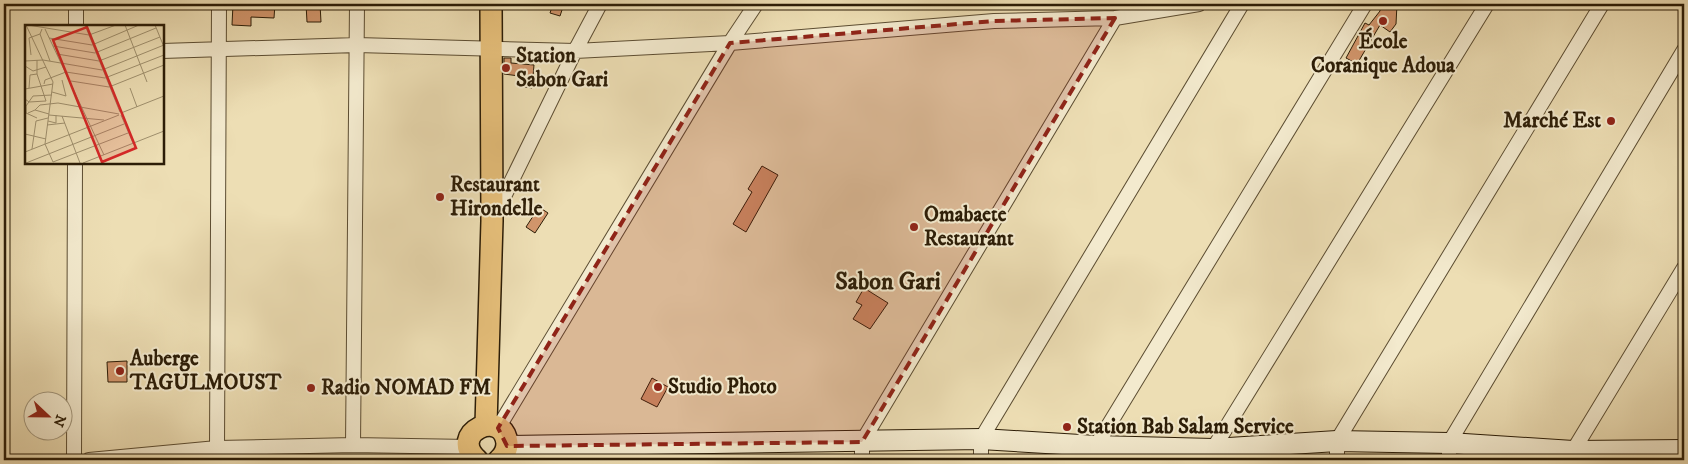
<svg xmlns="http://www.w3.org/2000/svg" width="1688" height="464" font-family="'IM FELL DW Pica',serif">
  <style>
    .building { fill: #d2966c; stroke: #2c1d07 }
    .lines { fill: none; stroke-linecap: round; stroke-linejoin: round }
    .street-casing { stroke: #5c4d32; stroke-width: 16 }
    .secondary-casing { stroke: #2c1d07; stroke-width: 22 }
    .primary-casing { stroke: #2c1d07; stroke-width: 24 }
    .street { stroke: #f3eace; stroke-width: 14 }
    .secondary { stroke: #f3eace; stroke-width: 20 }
    .primary { stroke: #e6bf7a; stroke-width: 21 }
    .marked { fill: #8f2418; fill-opacity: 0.2; stroke: #8f2418; stroke-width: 4; stroke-dasharray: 10 6; stroke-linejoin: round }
    .poi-dot { fill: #8f2418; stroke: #f3eace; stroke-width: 2 }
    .labels { text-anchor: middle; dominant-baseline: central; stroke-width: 4; stroke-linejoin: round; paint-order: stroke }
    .poi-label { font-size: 21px; font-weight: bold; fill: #2c1d07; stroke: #f3eace; text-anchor: start }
    .quarter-label { font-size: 24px; font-weight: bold; fill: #2c1d07; stroke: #f3eace }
    .inset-road { fill: none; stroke: #a0916f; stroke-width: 1 }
    .view { fill: #d62828; fill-opacity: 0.15; stroke: #d62828; stroke-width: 2.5 }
    .inset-edge { fill: none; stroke: #2c1d07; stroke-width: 2.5 }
  </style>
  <rect width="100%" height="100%" fill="#eddeb4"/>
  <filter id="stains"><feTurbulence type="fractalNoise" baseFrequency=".004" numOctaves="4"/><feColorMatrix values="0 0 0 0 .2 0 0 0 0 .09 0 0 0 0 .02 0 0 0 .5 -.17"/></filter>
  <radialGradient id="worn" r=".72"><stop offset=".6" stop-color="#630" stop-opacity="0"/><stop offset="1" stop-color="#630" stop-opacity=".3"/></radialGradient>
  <path class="building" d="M233 4H275L274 18 251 17V26L232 25Z
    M306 4H320L321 22H307Z
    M553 4H564L560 16 550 13Z
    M1380 4H1397L1396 24 1390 32 1380 25 1357 64 1346 58 1365 23 1369 25 1380 11Z
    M504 58H511V63L534 65 532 88 518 86 519 76 504 74Z
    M762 166 778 175 746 232 733 224 752 192 748 189Z
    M539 207 548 213 535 233 526 227Z
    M864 288 888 303 870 329 853 319 862 305 856 302Z
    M127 361V382H108L107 362Z
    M652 378 668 387 657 407 641 399Z"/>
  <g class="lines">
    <defs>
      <path id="street" d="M76 26V4
        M162 51 357 45 575 51 730 43 994 21 1115 18 1199 4
        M495 215 575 51 600 4
        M498 428 730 43 756 4
        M353 445 357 4
        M217 448 219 4
        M1573 456V451L1684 268
        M74 460 75 162
        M89 460 217 448 353 445 469 447
        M862 460V442L1115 18
        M981 460V439L1242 4
        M1096 460V446L1365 4
        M1213 460V449L1487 4
        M1337 460V441L1602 4
        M1449 460V443L1684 50"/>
      <path id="secondary" d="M507 446 981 439 1096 446 1213 449 1337 441 1449 443 1573 451 1684 450"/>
      <path id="primary" d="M486 425 492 221 491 4
        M477 460C447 433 503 407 507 443 507 450 504 456 499 460"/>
    </defs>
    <use href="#street" class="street-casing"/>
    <use href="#secondary" class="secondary-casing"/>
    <use href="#primary" class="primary-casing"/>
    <use href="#street" class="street"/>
    <use href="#secondary" class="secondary"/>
    <use href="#primary" class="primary"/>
  </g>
  <path class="marked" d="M1115 18 862 442 507 446 498 428 730 43 994 21Z"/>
  <g class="poi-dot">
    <circle cx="1383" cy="21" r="5"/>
    <circle cx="506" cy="68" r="5"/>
    <circle cx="1611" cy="121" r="5"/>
    <circle cx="440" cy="197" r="5"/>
    <circle cx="914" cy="227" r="5"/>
    <circle cx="120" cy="371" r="5"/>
    <circle cx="658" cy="387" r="5"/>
    <circle cx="311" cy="388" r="5"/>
    <circle cx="1067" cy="427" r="5"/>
  </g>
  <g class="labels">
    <g class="poi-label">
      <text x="1383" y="42" text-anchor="middle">École<tspan x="1383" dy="24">Coranique Adoua</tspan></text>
      <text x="516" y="56">Station<tspan x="516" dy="24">Sabon Gari</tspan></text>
      <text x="1601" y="121" text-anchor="end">Marché Est</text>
      <text x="450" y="185">Restaurant<tspan x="450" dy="24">Hirondelle</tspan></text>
      <text x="924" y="215">Omabaete<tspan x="924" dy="24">Restaurant</tspan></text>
      <text x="130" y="359">Auberge<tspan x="130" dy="24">TAGULMOUST</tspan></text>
      <text x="668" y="387">Studio Photo</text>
      <text x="321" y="388">Radio NOMAD FM</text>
      <text x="1077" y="427">Station Bab Salam Service</text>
    </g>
    <g class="quarter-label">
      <text x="888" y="282">Sabon Gari</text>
    </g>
  </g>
  <g transform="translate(25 25)">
    <rect width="139" height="139" fill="#eddeb4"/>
    <path class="inset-road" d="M1 0 28 57 20 119 28 137 103 108M3 0 64 10 91 0M60 0 95 87M100 0 122 57M130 0 139 22M20 4 79 130M15 9 25 36M24 13 67 20 114 0M28 21 70 28 131 3M32 29 74 36 135 12M6 30 4 13 15 9 17 4M12 35V49L21 76M0 36 18 35 77 45 139 20M0 41 8 46 21 42M46 56 84 62 139 40M19 59 20 55 41 47 80 53 139 30M4 63 5 50 12 49M105 63 112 82M0 64 28 59M27 67 41 71 37 55M0 74 4 77 21 76M10 85 15 80 33 78 94 89M3 88 10 85 24 89M96 88 139 71M24 90 79 95M96 90 108 118M37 91 55 138M12 93 1 88V81L8 71 27 70M23 96 31 98V90M22 100 40 98M0 109 21 114M7 124 11 96 23 93M0 127 94 90M1 138 99 99M58 138 139 106"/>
    <path class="view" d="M62 2 111 123 77 137 28 15Z"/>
    <rect width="139" height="139" class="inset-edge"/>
  </g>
  <rect width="1688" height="464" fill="none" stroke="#eddeb4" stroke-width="20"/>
  <rect x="5" y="5" width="1678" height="454" fill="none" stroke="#2c1d07" stroke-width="2.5"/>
  <rect x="10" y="10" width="1668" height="444" fill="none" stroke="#2c1d07"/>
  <g transform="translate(48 416) rotate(112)"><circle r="24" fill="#f3eace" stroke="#a3987e"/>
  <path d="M0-4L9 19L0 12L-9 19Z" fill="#8f2418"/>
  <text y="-8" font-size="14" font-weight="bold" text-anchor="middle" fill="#2c1d07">N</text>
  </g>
  <rect width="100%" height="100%" filter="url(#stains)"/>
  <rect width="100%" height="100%" fill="url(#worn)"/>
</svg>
